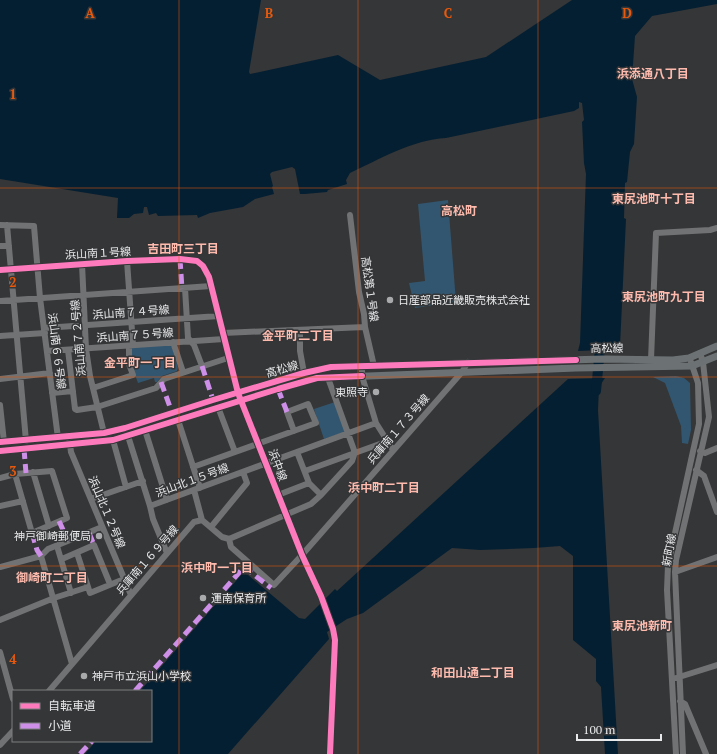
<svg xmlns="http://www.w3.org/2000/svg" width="717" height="754" font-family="'PT Serif','Noto Sans JP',serif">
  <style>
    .green { fill: #32566f }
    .water { fill: #051f32 }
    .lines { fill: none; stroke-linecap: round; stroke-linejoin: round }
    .river { stroke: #051f32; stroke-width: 10 }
    .minor { stroke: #717273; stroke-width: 6 }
    .major { stroke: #6c7274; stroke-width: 7 }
    .quiet { stroke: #ce8fe9; stroke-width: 5; stroke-dasharray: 10 5; stroke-linecap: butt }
    .cycleway-casing { stroke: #343638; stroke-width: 8 }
    .cycleway { stroke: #fd7abc; stroke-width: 6 }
    .grid { fill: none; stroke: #e8590c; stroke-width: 1; stroke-opacity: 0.55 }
    .poi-dot { fill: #a9aaab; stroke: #343638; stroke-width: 1.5 }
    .labels { text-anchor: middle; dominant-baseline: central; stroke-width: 3; stroke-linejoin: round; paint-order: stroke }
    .street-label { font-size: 11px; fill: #e8e9ea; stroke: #343638 }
    .poi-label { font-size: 11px; fill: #e8e9ea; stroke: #343638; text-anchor: start }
    .neighbourhood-label { font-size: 12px; font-weight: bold; fill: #fdbaad; stroke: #343638 }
    .grid-label { font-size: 13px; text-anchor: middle; font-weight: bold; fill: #e8590c; stroke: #343638; stroke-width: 3; stroke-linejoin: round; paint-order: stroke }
  </style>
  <rect width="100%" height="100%" fill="#353637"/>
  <path class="green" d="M448 200 456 302 415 308 409 283 425 281 418 204Z
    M169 345 172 347 178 368 177 371 162 376 157 382H155L154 378 138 383 131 364 132 347Z
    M676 376 684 378 690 383 691 430 688 444 682 443 681 426 665 383 653 377Z
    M335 402 345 432 324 439 314 409Z"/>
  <path class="water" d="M0 0H261L249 72 250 74 338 55 380 80 486 57 572 0H717V4L652 16 635 36 632 79 637 97 634 144 630 152 627 182 625 183 624 218 626 219 620 346 606 347 603 350 578 351 580 343 586 174 584 163 582 122 584 120 582 103 579 102V108L574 111 446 138C412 140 380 159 350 173L346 180 347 184 328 190 327 192 305 194H300L295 169 292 167 272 172 270 174 273 186 272 187 274 194 255 199 243 207 210 213 198 218 197 215 158 216 156 213 149 215 147 207H144L143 213 134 214 129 218H117L118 198 0 179Z
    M605 378 599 387 598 410 618 754H605L601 687 596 681V659L573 640V556L560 546 534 548 480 550 452 548 363 613 347 619 327 632 329 639 228 754H85L96 741H151V691H140L242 574 248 575 299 618 305 619 335 589 337 591 568 379Z"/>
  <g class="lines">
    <path class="river" d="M596 391 601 338"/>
    <path class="minor" d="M350 215 359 292 364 314 365 327 374 366
      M0 225 34 226 40 298 58 438
      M7 225 26 441
      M0 246H9
      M127 261 133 345
      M82 264 86 349 90 376 104 433
      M0 270 127 261 180 259 197 261 203 266 209 277 238 393 302 555 321 596 333 629 335 640 330 754
      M185 288 188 338 194 345 202 366
      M0 301 211 286
      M44 328 219 316
      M300 330V351L304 373
      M223 333 365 327
      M0 336 45 333
      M173 342 183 372
      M68 350 75 409 77 410 97 407 156 388 164 379 228 358
      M47 351 224 339
      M651 360 656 233 710 230 717 228
      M362 366V376L376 423 393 450
      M0 379 50 373
      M93 388 133 375 129 364V346
      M52 393 73 391
      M0 405 4 442
      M218 407 235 452
      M178 420 200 488
      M145 430 167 500
      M128 436 150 506 376 423
      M69 437 71 452 131 595
      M113 440 126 487
      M700 451 705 453 717 448
      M297 452 309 483 321 495
      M193 467 316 423 308 404 287 412 294 431
      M696 470 704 476 717 512
      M305 471 388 441
      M33 472 49 526
      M0 478 15 474 52 471 67 518 32 533 15 474
      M194 490 202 520
      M278 495 309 483
      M91 499 143 481
      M0 506 23 501
      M150 506 153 519 167 553
      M211 527 247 483 243 472
      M229 539 231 547 274 585 302 555 462 372 468 362
      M57 546 71 593
      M77 553 88 587
      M41 556 72 664
      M62 559 94 545 110 584
      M0 567 41 556 48 549 102 527
      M675 572 717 557
      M0 620 54 598 88 587 90 593 124 579
      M0 652 13 699
      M676 678 717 665
      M49 691 194 522 202 520 222 537 229 539 311 504 321 495 352 461 354 455V450L328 378
      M680 701 685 704 706 754
      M0 745 13 731
      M676 754 667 590 668 565 699 424 698 383 691 362
      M683 754 675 572 676 560 709 417 703 362 700 353"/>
    <path class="major" d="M0 442 104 433 125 428 213 400 304 373 331 367 603 359 673 360 689 358 717 346
      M0 451 113 440 278 389 317 378 576 368 692 366 717 356"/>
    <path class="quiet" d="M180 259 182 289
      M202 366 213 400
      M161 382 170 407
      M278 389 287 412
      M24 449 26 473
      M59 521 68 541
      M32 533 37 550 41 556
      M89 533 94 545
      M135 691 244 567 271 588
      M80 754 92 741"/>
    <defs>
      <path id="cycleway" d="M0 270 127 261 180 259 197 261 203 266 209 277 238 393 302 555 321 596 333 629 335 640 330 754
        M0 442 104 433 125 428 213 400 304 373 331 367 576 360
        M0 451 113 440 278 389 317 378 362 376"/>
    </defs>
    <use href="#cycleway" class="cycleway-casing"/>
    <use href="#cycleway" class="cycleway"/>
  </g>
  <path class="grid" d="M179 0V754M358 0V754M538 0V754M0 188H717M0 377H717M0 566H717"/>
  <g class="poi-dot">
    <circle cx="390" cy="300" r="4"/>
    <circle cx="376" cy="392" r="4"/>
    <circle cx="99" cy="536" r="4"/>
    <circle cx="203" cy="598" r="4"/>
    <circle cx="84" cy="676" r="4"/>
  </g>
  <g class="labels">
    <g class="street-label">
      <text transform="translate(98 253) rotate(-3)">浜山南１号線</text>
      <text transform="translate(370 289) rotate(82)">高松第１号線</text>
      <text transform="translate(131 312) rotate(-4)">浜山南７４号線</text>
      <text transform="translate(135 335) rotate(-4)">浜山南７５号線</text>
      <text transform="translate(78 338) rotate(-95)">浜山南７２号線</text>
      <text x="607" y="348">高松線</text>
      <text transform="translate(57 351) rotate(83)">浜山南６６号線</text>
      <text transform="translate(282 369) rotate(-16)">高松線</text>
      <text transform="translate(398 429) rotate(-49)">兵庫南１７３号線</text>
      <text transform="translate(278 465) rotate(70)">浜中線</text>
      <text transform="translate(192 480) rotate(-20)">浜山北１５号線</text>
      <text transform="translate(107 512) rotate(67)">浜山北１２号線</text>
      <text transform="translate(669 550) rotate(-80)">新町線</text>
      <text transform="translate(147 560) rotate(-49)">兵庫南１６９号線</text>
    </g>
    <g class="poi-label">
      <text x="398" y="300">日産部品近畿販売株式会社</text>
      <text x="368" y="392" text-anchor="end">東照寺</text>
      <text x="91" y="536" text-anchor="end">神戸御崎郵便局</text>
      <text x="211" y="598">運南保育所</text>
      <text x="92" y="676">神戸市立浜山小学校</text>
    </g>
    <g class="neighbourhood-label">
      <text x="653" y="73">浜添通八丁目</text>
      <text x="654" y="198">東尻池町十丁目</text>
      <text x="459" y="210">高松町</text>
      <text x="183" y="248">吉田町三丁目</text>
      <text x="664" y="296">東尻池町九丁目</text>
      <text x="298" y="335">金平町二丁目</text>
      <text x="140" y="362">金平町一丁目</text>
      <text x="384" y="487">浜中町二丁目</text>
      <text x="217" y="567">浜中町一丁目</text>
      <text x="52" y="577">御崎町二丁目</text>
      <text x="642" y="625">東尻池新町</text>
      <text x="473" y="672">和田山通二丁目</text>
    </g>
  </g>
  <g class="grid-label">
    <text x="90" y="18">A</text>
    <text x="269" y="18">B</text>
    <text x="448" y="18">C</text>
    <text x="627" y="18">D</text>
    <text x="13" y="99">1</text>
    <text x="13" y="287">2</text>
    <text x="13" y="476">3</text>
    <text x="13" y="664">4</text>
  </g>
  <rect x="12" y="690" width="140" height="52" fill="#343638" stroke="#7c7e7f"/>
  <rect x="20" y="703" width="20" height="6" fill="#fd7abc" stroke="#7c7e7f"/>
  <text x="48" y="710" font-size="12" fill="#e8e9ea">自転車道</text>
  <rect x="20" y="723" width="20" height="6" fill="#ce8fe9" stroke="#7c7e7f"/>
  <text x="48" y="730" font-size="12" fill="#e8e9ea">小道</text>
  <path d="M577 734v6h84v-6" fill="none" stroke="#e8e9ea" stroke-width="2"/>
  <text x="583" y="734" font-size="12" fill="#e8e9ea" stroke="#343638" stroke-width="3" paint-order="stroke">100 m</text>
</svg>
